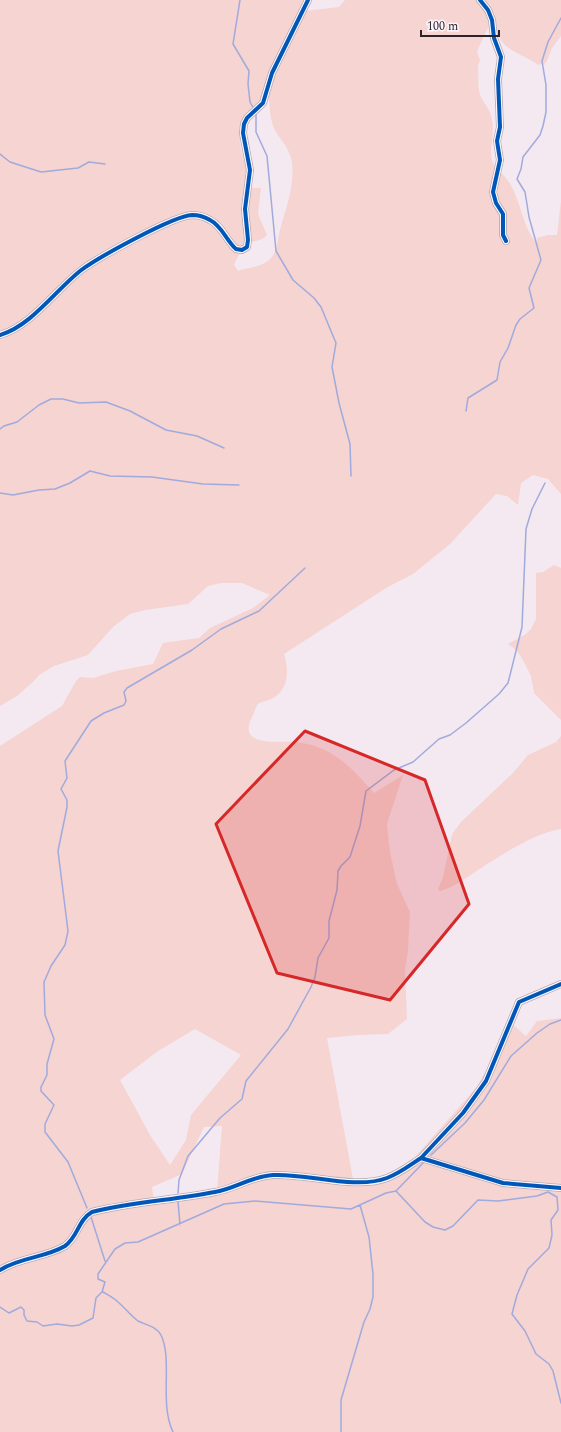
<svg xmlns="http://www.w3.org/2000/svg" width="561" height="1432" font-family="Spectral,serif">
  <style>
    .green { fill: #f5d4d1; fill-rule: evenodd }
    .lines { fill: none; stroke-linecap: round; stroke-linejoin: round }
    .stream { stroke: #a0aadd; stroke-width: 1.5 }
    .minor-casing { stroke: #bcb3b9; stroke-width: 8 }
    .minor { stroke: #fdfcfd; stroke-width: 6 }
    .cycleway-casing { stroke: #fef5fc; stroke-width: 6 }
    .cycleway { stroke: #0057b8; stroke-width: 4 }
    .marked { fill: #d62828; fill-opacity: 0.2; stroke: #d62828; stroke-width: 3; stroke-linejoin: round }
  </style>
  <rect width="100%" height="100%" fill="#f4e9f1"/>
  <path class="green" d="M0 0H307L305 11 339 7 345 0H561V36L552 48 546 63 538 65C528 57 515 54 505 45 500 40 496 32 493 25L488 28 477 51 480 61 478 65C479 75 477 85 480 95 484 104 491 110 492 120 495 133 489 148 492 160 495 170 504 174 509 182 521 201 522 225 536 243L537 238 548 235H557L561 201V494L548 479 533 475 521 483 518 505 507 496 496 494 450 544 413 574 386 588 284 654C289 670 289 689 273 698 269 701 262 701 258 704 256 706 255 710 254 713 248 724 244 735 259 740 271 743 283 741 296 742 332 746 351 767 374 793L403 775 387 824 390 852 397 884 410 912 408 951 405 970 407 1019 388 1034 357 1035 327 1038 353 1179 368 1181 385 1179 407 1166 477 1087 503 1040 510 1022 526 1036 537 1021 561 1018V1432H0V746L62 706 76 681 80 677 93 678 116 671 153 664 163 643 199 638 210 628 253 608 270 595 242 583H221L208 586 188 604 145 610 130 614 113 627 88 655 54 666 39 675 35 680 17 696 0 706ZM263 96 269 99C270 111 270 121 276 132 281 140 288 147 291 158 296 180 287 206 281 226 277 238 279 251 269 260 260 268 248 267 238 271L234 265C237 257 244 246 252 242 258 240 263 240 267 235L258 214 261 188H247C247 183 248 177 247 172 245 160 237 145 241 132 245 118 261 111 263 96ZM195 1029 241 1055 191 1115 186 1140 170 1165 150 1135 120 1080 158 1051ZM222 1126 217 1191 154 1202 152 1187 182 1174 204 1127Z
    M554 565 561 568V720L534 693 531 676 523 660 517 651 508 644 526 634 531 629 536 619V573L543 572Z
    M561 736V829C531 834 501 856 475 872 465 879 452 888 440 891L438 889 443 877 452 834 461 822 513 773 528 755 556 742Z"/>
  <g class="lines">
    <path class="stream" d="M240 0 233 44 249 71 248 84 250 102 254 109
      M256 113V132L267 156 276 251 293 280 314 298 321 307 336 343 332 367 339 403 350 444 351 476
      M0 154 10 162 41 172 78 168 89 162 105 164
      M466 411 468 398 497 380 500 362 508 348 516 325 520 319 534 308 529 288 541 260 529 217 525 192 517 179 521 169 523 157 540 135 543 126 546 112V85L542 61 548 42 561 18
      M0 429 4 426 17 422 39 405 51 399H63L79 403 106 402 130 411 166 430 197 436 224 448
      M0 493 13 495 39 490 55 489 70 483 90 471 110 476 152 477 203 484 239 485
      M431 1155 465 1123 484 1100 511 1056 537 1033 550 1024 561 1020
      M396 1191 425 1222 433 1227 445 1230 453 1226 478 1200 498 1201 537 1196 548 1192 557 1197 558 1210 551 1220 552 1235 549 1248 528 1269 517 1295 512 1314 525 1331 536 1354 549 1364 553 1371 561 1403
      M178 1193 179 1180 188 1156 220 1118 242 1099 246 1081 288 1029 311 987 315 977 318 958 329 938V921L337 890 338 871 341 866 350 857 360 826 366 791 394 770 413 762 439 739 450 735 466 723 499 694 508 683 522 627 526 529 532 509 545 483
      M178 1201 180 1225
      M87 1208 68 1162 45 1132V1124L54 1105 41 1091V1087L47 1075V1064L54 1039 45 1015 44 982 51 966 65 945 68 931 58 851 67 807V800L61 789 67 778 65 761 91 721 104 713 124 705 126 701 124 692 127 688 192 650 221 629 259 611 305 568
      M91 1217 105 1261
      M102 1292 105 1282 98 1279V1274L115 1249 125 1243 138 1242 224 1204 255 1201 351 1209 386 1193 396 1191 425 1161
      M103 1292C108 1295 114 1298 118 1302 125 1308 130 1315 138 1321 146 1325 156 1326 161 1335 173 1360 159 1403 173 1432
      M0 1307 9 1313 21 1307 24 1310V1315L27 1321 37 1322 43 1326 57 1324 72 1326 79 1325 93 1318 96 1298 102 1292
      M341 1432V1400L364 1322 370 1309 373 1297V1274L369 1237 360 1205"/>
    <defs>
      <path id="minor" d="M480 0 488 10 492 20 494 38 501 57 498 79 500 127 497 141 500 160 493 192 496 203 503 214V235L506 241
        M0 335C31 326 55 291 80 271 97 258 173 216 192 215 198 215 205 217 210 220 222 226 226 240 236 249L242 250 247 247 248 240 245 209 250 170 243 133 244 124 247 118 263 103 272 73 308 0
        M421 1158 463 1113 486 1081 519 1002 561 984
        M0 1270C20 1257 45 1258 65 1246 78 1237 78 1220 92 1212 132 1202 174 1200 215 1192 234 1189 252 1176 273 1175 307 1173 355 1190 387 1178 400 1173 410 1165 421 1158L503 1183 561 1188"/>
    </defs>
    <use href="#minor" class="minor-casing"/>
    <use href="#minor" class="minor"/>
    <defs>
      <path id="cycleway" d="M480 0 488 10 492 20 494 38 501 57 498 79 500 127 497 141 500 160 493 192 496 203 503 214V235L506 241
        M0 335C31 326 55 291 80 271 97 258 173 216 192 215 198 215 205 217 210 220 222 226 226 240 236 249L242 250 247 247 248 240 245 209 250 170 243 133 244 124 247 118 263 103 272 73 308 0
        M421 1158 463 1113 486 1081 519 1002 561 984
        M0 1270C20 1257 45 1258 65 1246 78 1237 78 1220 92 1212 132 1202 174 1200 215 1192 234 1189 252 1176 273 1175 307 1173 355 1190 387 1178 400 1173 410 1165 421 1158L503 1183 561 1188"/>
    </defs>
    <use href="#cycleway" class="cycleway-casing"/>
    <use href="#cycleway" class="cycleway"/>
  </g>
  <path class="marked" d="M305 731 425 780 469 904 390 1000 277 973 216 824Z"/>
  <path d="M421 30v6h78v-6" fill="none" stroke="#2c242a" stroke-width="2"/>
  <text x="427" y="30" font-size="12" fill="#2c242a" stroke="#fef5fc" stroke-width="3" paint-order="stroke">100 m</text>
</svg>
